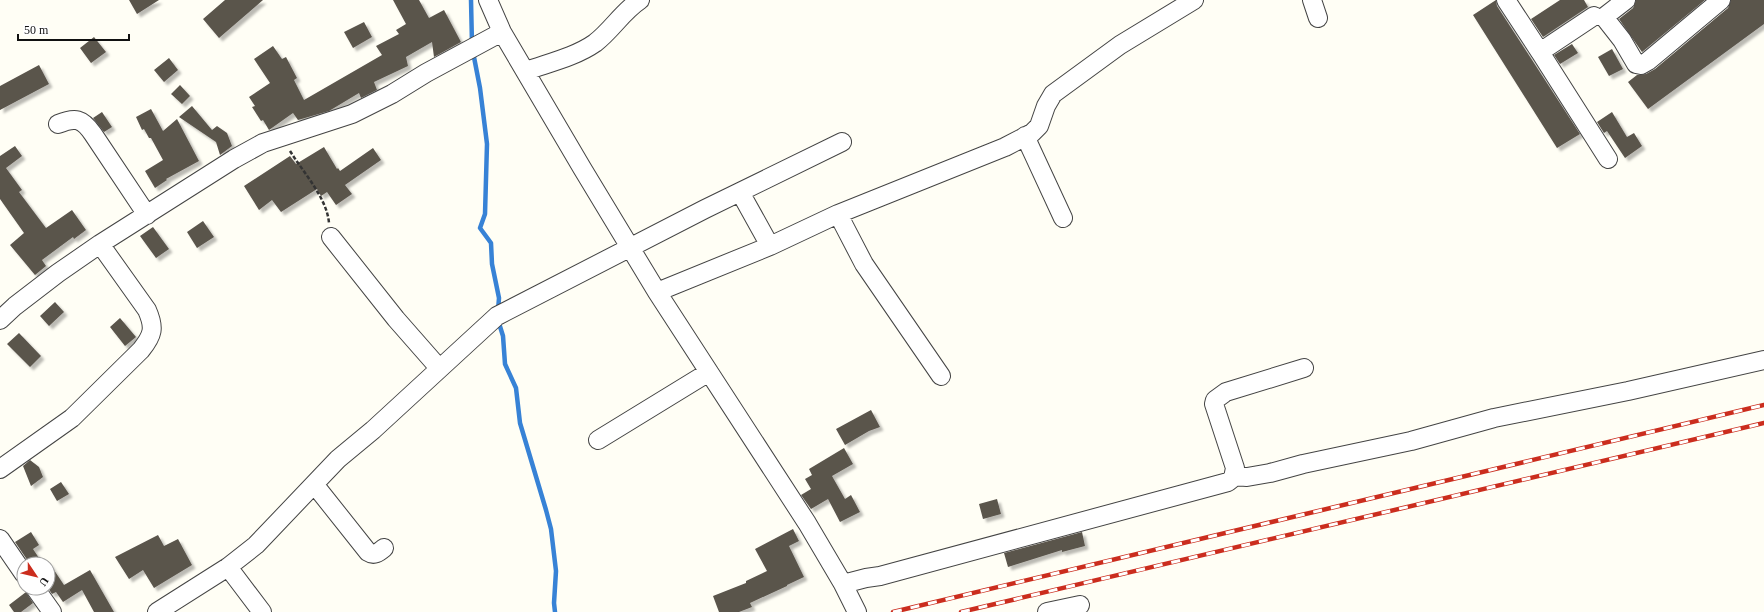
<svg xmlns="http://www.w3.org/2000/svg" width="1764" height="612" font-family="Georgia,serif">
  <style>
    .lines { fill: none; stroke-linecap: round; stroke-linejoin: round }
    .stream { stroke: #3782d6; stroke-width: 4.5 }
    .building { fill: #5a544c; filter: url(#shadow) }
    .minor-casing { stroke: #444; stroke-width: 20 }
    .path { stroke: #333; stroke-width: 2.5; stroke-dasharray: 4 2; stroke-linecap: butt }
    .minor { stroke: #fff; stroke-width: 18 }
    .rail-casing { stroke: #cb2d1e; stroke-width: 4.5 }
    .rail { stroke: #fff; stroke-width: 3; stroke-dasharray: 9; stroke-linecap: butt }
  </style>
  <defs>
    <filter id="shadow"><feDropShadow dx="3.5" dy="3.5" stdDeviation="1" flood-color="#0004"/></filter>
  </defs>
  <rect width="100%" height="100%" fill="#fffef5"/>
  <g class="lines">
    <path class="stream" d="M471 0 472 44
      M473 52 480 88 487 144 485 214 480 228 491 243 492 264 499 298 498 311
      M498 320 503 336 505 364 516 388 520 423 546 510 551 529 556 571 554 603 555 612"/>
  </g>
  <path class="building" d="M129 0H159L137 14Z
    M225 0H263L219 38 203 19Z
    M393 0H419L429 18 444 10 461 42 434 57 432 42 406 57 408 66 374 82 377 90 361 98 359 93 329 111 298 120 293 113 269 130 263 120 261 121 252 107 255 106 249 97 270 83 254 59 273 46 282 59 286 57 297 78 294 80 304 100 382 55 376 46 399 34 396 30 406 24Z
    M1496 0 1497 6 1580 134 1557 148 1473 15Z
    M1560 0H1584L1588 7 1543 37 1531 19Z
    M1636 0H1705L1642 52 1619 19 1633 8Z
    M1731 0H1764V24L1648 109 1628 82 1637 75 1646 74 1655 69 1728 8Z
    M364 22 372 37 353 48 344 32Z
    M94 37 106 52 91 63 80 48Z
    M1572 44 1578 53 1560 64 1554 55Z
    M1612 49 1623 69 1609 76 1598 57Z
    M169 58 178 70 164 82 154 70Z
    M39 65 49 84 0 110V86Z
    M180 85 190 96 182 104 171 94Z
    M192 106 212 130 217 126 227 133 232 146 220 155 216 142 179 117Z
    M151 109 163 131 177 119 199 161 166 179 167 180 155 188 145 171 163 160 151 138H149L144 129 142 130 136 117Z
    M102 112 112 127 104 132 93 118Z
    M1612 112 1627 137 1634 133 1642 146 1625 158 1607 131 1604 133 1597 122Z
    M15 146 22 156 6 168 22 190 19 192 46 228 72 210 86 230 74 239 73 237 42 260 46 266 35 275 10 245 24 233 0 199V156Z
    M324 147 337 169 338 168 340 171 373 148 381 160 345 185 352 194 336 205 327 192 321 196 317 189 281 212 272 200 259 210 244 186 290 156 296 164Z
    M203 221 214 237 197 248 187 232Z
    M153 227 169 249 156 258 140 236Z
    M55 302 64 312 49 326 40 316Z
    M120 318 136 337 125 346 110 327Z
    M19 333 41 356 30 367 7 344Z
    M871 410 880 427 869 431 845 445 836 429Z
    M844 448 853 464 832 476 845 499 851 495 860 512 840 522 828 499 811 509 801 495 811 489 805 479 812 475 809 469Z
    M30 460 39 467 43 477 31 486 23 466Z
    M61 482 69 494 57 501 50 489Z
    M997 499 1001 514 983 519 979 504Z
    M793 529 799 541 789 546 804 577 787 585V586L750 603 752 607 739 612H719L713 596 746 583V581L767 571 755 549Z
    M31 532 39 545 33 549 43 564H30L15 542Z
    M1082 532 1085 546 1062 552V550L1008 567 1004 553Z
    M158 535 164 546 178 539 192 565 154 588 143 570 129 579 115 557Z
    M48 561 64 585 90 570 114 612H94L82 590 63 602 56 592 52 594 48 588Z
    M26 592 33 603 21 612H14L9 605Z"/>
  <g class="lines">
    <defs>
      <path id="minor" d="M488 0 502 32 582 168 657 292 807 523 843 584 857 612
        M1312 0 1318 18
        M1506 0 1540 52
        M1626 0 1604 17 1622 40 1636 64 1641 65 1648 61 1721 0
        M1594 16 1540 52 1608 159
        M526 71C548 63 575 57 595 43 612 30 622 12 640 0
        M58 124C75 117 82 118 93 134L147 215
        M1025 136 1063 218
        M740 192 770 246
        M838 214 864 264 941 376
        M331 237 396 319 439 368
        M657 292 770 246 838 214 1005 147 1032 133 1039 126 1046 106 1053 94 1120 45 1194 0
        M0 320 15 306 58 273 100 244 234 159 263 143 352 114 392 94 426 73 502 32
        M598 440 709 372
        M0 469 72 418 141 350C153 335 155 328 147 310L100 244
        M1234 476 1247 477 1270 473 1303 464 1411 441 1494 418 1628 391 1764 360
        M314 484 368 552C374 556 378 553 384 548
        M0 539 24 574
        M228 567 262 612
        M843 584 866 578 880 576 1228 482 1233 478 1235 468 1214 404 1215 400 1226 392 1304 368
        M35 588 52 612
        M157 612 228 567 256 545 338 459 373 430 497 316 705 209 842 142
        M1047 612 1080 605"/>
    </defs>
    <use href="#minor" class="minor-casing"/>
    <path class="path" d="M290 151C303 172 327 198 329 223"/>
    <use href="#minor" class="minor"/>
    <defs>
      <path id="rail" d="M893 612 1764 405
        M961 612 1764 423"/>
    </defs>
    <use href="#rail" class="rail-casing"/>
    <use href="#rail" class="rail"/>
  </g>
  <g transform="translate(36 576) rotate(125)"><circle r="19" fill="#ffffff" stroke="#a0a0a0"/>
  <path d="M0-3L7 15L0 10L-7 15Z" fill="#cb2d1e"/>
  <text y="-6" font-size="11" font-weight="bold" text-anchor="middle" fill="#111111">U</text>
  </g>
  <path d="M18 34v6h111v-6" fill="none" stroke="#111111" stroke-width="2"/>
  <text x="24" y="34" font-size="12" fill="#111111" stroke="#ffffff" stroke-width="3" paint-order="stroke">50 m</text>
</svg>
